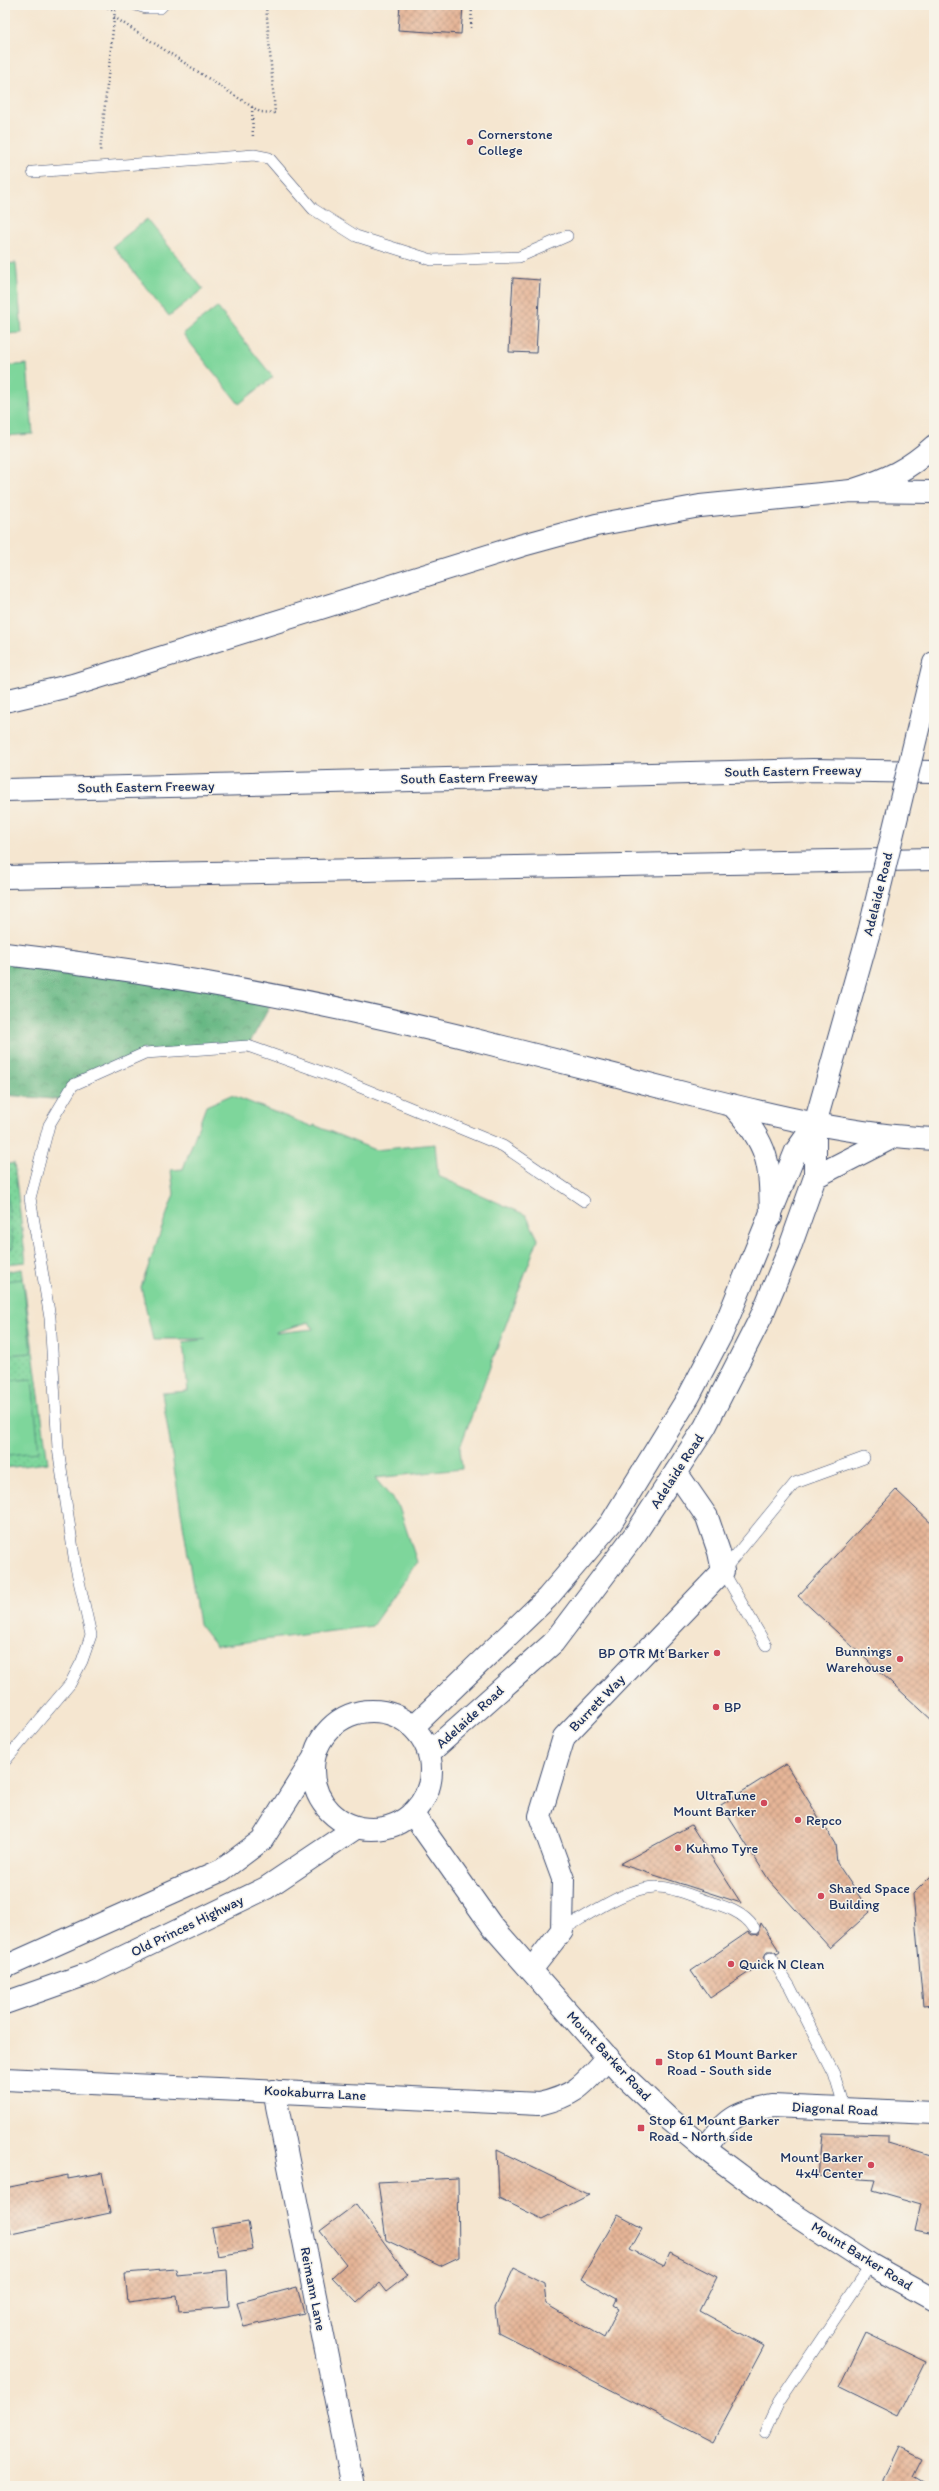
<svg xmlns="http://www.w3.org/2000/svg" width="939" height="2491" font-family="Itim,sans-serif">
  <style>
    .grass { fill: url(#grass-dots); stroke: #4c827c }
    .forest { fill: url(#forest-crowns); stroke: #407370 }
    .garden { fill: #7ed69b; stroke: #4c827c; fill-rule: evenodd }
    .building { fill: url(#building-cross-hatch) }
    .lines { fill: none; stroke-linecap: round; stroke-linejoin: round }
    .lane-casing { stroke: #3c4a6f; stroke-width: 12 }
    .street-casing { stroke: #3c4a6f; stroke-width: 24 }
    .secondary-casing { stroke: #3c4a6f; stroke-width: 24 }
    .primary-casing { stroke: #3c4a6f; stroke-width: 24 }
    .highway-casing { stroke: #3c4a6f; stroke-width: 24 }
    .path { stroke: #3c4a6f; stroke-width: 2.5; stroke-dasharray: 1 3; stroke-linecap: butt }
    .lane { stroke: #fff; stroke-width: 11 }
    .street { stroke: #fff; stroke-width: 22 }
    .secondary { stroke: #fff; stroke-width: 22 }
    .primary { stroke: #fff; stroke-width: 22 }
    .highway { stroke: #fff; stroke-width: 22 }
    .primary-bridge-casing { stroke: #3c4a6f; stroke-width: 24; stroke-linecap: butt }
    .primary-bridge { stroke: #fff; stroke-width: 22 }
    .poi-dot { fill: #d1495b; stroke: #f7f3e8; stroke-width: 1.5 }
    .labels { text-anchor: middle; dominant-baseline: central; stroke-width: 3; stroke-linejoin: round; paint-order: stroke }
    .poi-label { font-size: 14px; fill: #1b2f5e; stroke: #f7f3e8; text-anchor: start }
    .street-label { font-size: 14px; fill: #1b2f5e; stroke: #f7f3e8 }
  </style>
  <defs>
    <pattern id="grass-dots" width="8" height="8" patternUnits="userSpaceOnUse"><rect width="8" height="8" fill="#7ed69b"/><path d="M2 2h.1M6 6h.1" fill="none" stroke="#6cb888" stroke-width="1.8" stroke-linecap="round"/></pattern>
    <pattern id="forest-crowns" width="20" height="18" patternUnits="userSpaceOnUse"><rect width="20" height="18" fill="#66b783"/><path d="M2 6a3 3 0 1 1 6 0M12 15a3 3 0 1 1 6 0" fill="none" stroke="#53956e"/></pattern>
    <pattern id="building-cross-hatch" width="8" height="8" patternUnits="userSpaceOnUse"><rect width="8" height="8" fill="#e6b597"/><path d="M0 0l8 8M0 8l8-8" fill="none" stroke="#ba947e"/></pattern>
  </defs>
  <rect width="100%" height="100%" fill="#f7f3e8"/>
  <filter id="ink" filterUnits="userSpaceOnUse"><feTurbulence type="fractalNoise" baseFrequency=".025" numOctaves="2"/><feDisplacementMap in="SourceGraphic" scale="8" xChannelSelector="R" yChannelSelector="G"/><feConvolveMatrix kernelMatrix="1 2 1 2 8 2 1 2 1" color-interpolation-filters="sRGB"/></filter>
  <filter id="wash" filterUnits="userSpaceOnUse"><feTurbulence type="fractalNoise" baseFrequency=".012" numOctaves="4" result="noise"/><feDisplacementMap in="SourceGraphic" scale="16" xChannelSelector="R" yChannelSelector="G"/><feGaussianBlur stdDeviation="0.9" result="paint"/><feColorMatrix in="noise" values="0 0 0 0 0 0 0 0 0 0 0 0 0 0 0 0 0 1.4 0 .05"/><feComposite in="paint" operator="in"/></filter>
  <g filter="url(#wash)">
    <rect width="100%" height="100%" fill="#f5e6d0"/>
    <path class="grass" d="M14 1163 26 1262 5 1264V1165Z
      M22 1269 48 1463 5 1468V1272Z"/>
    <path class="forest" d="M5 954 276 995 248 1046 145 1053 74 1085 64 1100 5 1095Z"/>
    <path class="garden" d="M147 219 203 289 169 316 113 246Z
      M16 263 22 333 5 334V264Z
      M217 307 273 377 239 404 183 334Z
      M27 364 33 434 5 436V366Z
      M231 1095 313 1127 314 1125 375 1150 435 1144 438 1176 526 1215 538 1239 460 1447 462 1469 375 1478 399 1507 417 1562 372 1626 216 1646 199 1624 162 1393 188 1391 183 1342 206 1339H153L141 1287 174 1194 171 1170 183 1169 206 1106ZM309 1322 313 1329 276 1333V1332Z
      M5 1175 13 1248 5 1249Z
      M23 1279 31 1353 5 1355V1281Z
      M32 1379 39 1452 8 1455 5 1427V1381Z"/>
    <g id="blocks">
      <path class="building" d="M400 5H463L461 34 398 30Z
        M513 278 540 280 536 353 509 352Z
        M896 1490 934 1526V1722L798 1596Z
        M786 1764 835 1844 837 1863 870 1912 830 1948 769 1880 721 1805Z
        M691 1825 741 1903 620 1864Z
        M934 1873V2005L923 2006 913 1894Z
        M761 1923 780 1952 777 1954 774 1951H767L764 1957 766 1961 710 1998 691 1971 748 1932 752 1935 758 1934Z
        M822 2133 888 2135V2143L934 2157V2234L915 2230 921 2204 872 2190 875 2180 818 2176Z
        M497 2150 589 2195 542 2219 499 2198Z
        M102 2173 110 2213 11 2234 5 2205V2188L68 2175V2179Z
        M458 2178 459 2257 440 2266 386 2240 378 2182Z
        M356 2204 408 2275 386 2292 379 2283 357 2303 332 2277 346 2264 320 2231Z
        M618 2215 642 2228 630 2249 664 2266 670 2253 717 2277 700 2311 764 2346 713 2442 498 2332 495 2308 514 2268 544 2283 546 2304 604 2338 619 2308 614 2305 617 2299 581 2279Z
        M248 2222 253 2250 218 2256 212 2228Z
        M176 2269 177 2275 227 2270 229 2307 179 2311 177 2296 128 2302 125 2273Z
        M297 2287 304 2313 244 2327 237 2303Z
        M866 2333 926 2362 899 2416 840 2387Z
        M899 2447 922 2458 913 2476 930 2486H880Z"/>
    </g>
  </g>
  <g filter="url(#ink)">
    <use href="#blocks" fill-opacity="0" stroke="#3c4a6f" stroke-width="1"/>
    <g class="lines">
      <defs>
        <path id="lane" d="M136 5 146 8H160L163 5
          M33 172 254 155 269 158 313 209 356 236 432 260 519 257 567 236
          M766 1645 723 1571 795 1483 864 1458
          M5 1761 70 1684 82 1661 91 1635 75 1563 58 1448 50 1318 30 1198 49 1125 73 1085 145 1053 248 1046 338 1078 503 1146 584 1201
          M562 1930C587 1916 629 1886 657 1887 673 1887 692 1896 707 1901 724 1906 744 1912 754 1928
          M771 1957 790 1987 834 2074 845 2110
          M765 2432 779 2402 871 2265"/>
        <path id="street" d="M531 1970 562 1930 563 1879 540 1816 564 1737 723 1571 719 1552 707 1517 676 1472
          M5 2079 539 2104C577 2095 583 2085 608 2057
          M274 2091 353 2486
          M705 2149C726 2119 736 2112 772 2106L934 2113"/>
        <path id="secondary" d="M313 1770a59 59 0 1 1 118 0a59 59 0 1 1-118 0Z
          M413 1727 547 1598 611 1523 689 1396 722 1333 796 1151 815 1124
          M429 1753 553 1643 636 1533 705 1427 761 1317 789 1250 815 1177V1124
          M412 1813 492 1926 625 2077 669 2119 705 2149 787 2210 871 2265 934 2300
          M5 1967 222 1870 262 1840 314 1758
          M5 2003 90 1973 266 1888 357 1827"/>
        <path id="primary" d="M854 490C887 479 908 470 934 446
          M919 725 934 663
          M815 1124 869 932"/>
        <path id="highway" d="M5 701 73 685 523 545 596 525 700 506 851 491 934 492
          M5 790 813 770 934 772
          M5 877 934 859
          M5 954C176 973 344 1006 511 1049 572 1064 634 1080 695 1096 774 1116 853 1135 934 1139
          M732 1105C770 1146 770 1163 771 1217
          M815 1177 893 1137"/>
      </defs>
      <use href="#lane" class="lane-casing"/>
      <use href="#street" class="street-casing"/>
      <use href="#secondary" class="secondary-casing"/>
      <use href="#primary" class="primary-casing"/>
      <use href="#highway" class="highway-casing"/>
      <path class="path" d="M100 5 115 10 100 152
        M114 17 260 112 275 113 266 5
        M471 28 472 5
        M252 107 253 139"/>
      <use href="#lane" class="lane"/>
      <use href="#street" class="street"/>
      <use href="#secondary" class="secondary"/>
      <use href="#primary" class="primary"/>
      <use href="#highway" class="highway"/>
      <defs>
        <path id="primary-bridge" d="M869 932 919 725"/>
      </defs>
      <use href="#primary-bridge" class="primary-bridge-casing"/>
      <use href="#primary-bridge" class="primary-bridge"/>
    </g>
  </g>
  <g class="poi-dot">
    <circle cx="470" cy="142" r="4"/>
    <circle cx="717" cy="1653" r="4"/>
    <circle cx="900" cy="1659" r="4"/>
    <circle cx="716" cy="1707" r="4"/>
    <circle cx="764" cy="1803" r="4"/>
    <circle cx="798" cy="1820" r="4"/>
    <circle cx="678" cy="1848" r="4"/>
    <circle cx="821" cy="1896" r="4"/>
    <circle cx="731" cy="1964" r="4"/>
    <rect x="655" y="2058" width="8" height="8" rx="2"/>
    <rect x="637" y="2124" width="8" height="8" rx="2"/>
    <circle cx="871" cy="2165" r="4"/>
  </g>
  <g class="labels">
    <g class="poi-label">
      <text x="478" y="134">Cornerstone<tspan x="478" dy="16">College</tspan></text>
      <text x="892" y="1651" text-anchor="end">Bunnings<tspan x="892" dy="16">Warehouse</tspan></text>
      <text x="709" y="1653" text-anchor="end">BP OTR Mt Barker</text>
      <text x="724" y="1707">BP</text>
      <text x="756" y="1795" text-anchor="end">UltraTune<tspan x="756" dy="16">Mount Barker</tspan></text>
      <text x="806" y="1820">Repco</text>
      <text x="686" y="1848">Kuhmo Tyre</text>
      <text x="829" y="1888">Shared Space<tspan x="829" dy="16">Building</tspan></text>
      <text x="739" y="1964">Quick N Clean</text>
      <text x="667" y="2054">Stop 61 Mount Barker<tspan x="667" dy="16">Road - South side</tspan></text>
      <text x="649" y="2120">Stop 61 Mount Barker<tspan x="649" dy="16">Road - North side</tspan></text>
      <text x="863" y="2157" text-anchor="end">Mount Barker<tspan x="863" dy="16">4x4 Center</tspan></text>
    </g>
    <g class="street-label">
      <text transform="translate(793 771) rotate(-1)">South Eastern Freeway</text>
      <text transform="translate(469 778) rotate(-1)">South Eastern Freeway</text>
      <text transform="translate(146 787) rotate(-1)">South Eastern Freeway</text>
      <text transform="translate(878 894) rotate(-76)">Adelaide Road</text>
      <text transform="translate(677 1471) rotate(-57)">Adelaide Road</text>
      <text transform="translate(597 1703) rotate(-46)">Burrett Way</text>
      <text transform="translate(470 1717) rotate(-42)">Adelaide Road</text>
      <text transform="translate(187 1926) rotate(-26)">Old Princes Highway</text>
      <text transform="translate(609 2056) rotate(47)">Mount Barker Road</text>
      <text transform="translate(315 2093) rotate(3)">Kookaburra Lane</text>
      <text transform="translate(835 2109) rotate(3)">Diagonal Road</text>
      <text transform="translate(862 2256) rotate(32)">Mount Barker Road</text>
      <text transform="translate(313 2289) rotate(79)">Reimann Lane</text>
    </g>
  </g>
  <rect width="939" height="2491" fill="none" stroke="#f7f3e8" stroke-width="20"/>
</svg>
